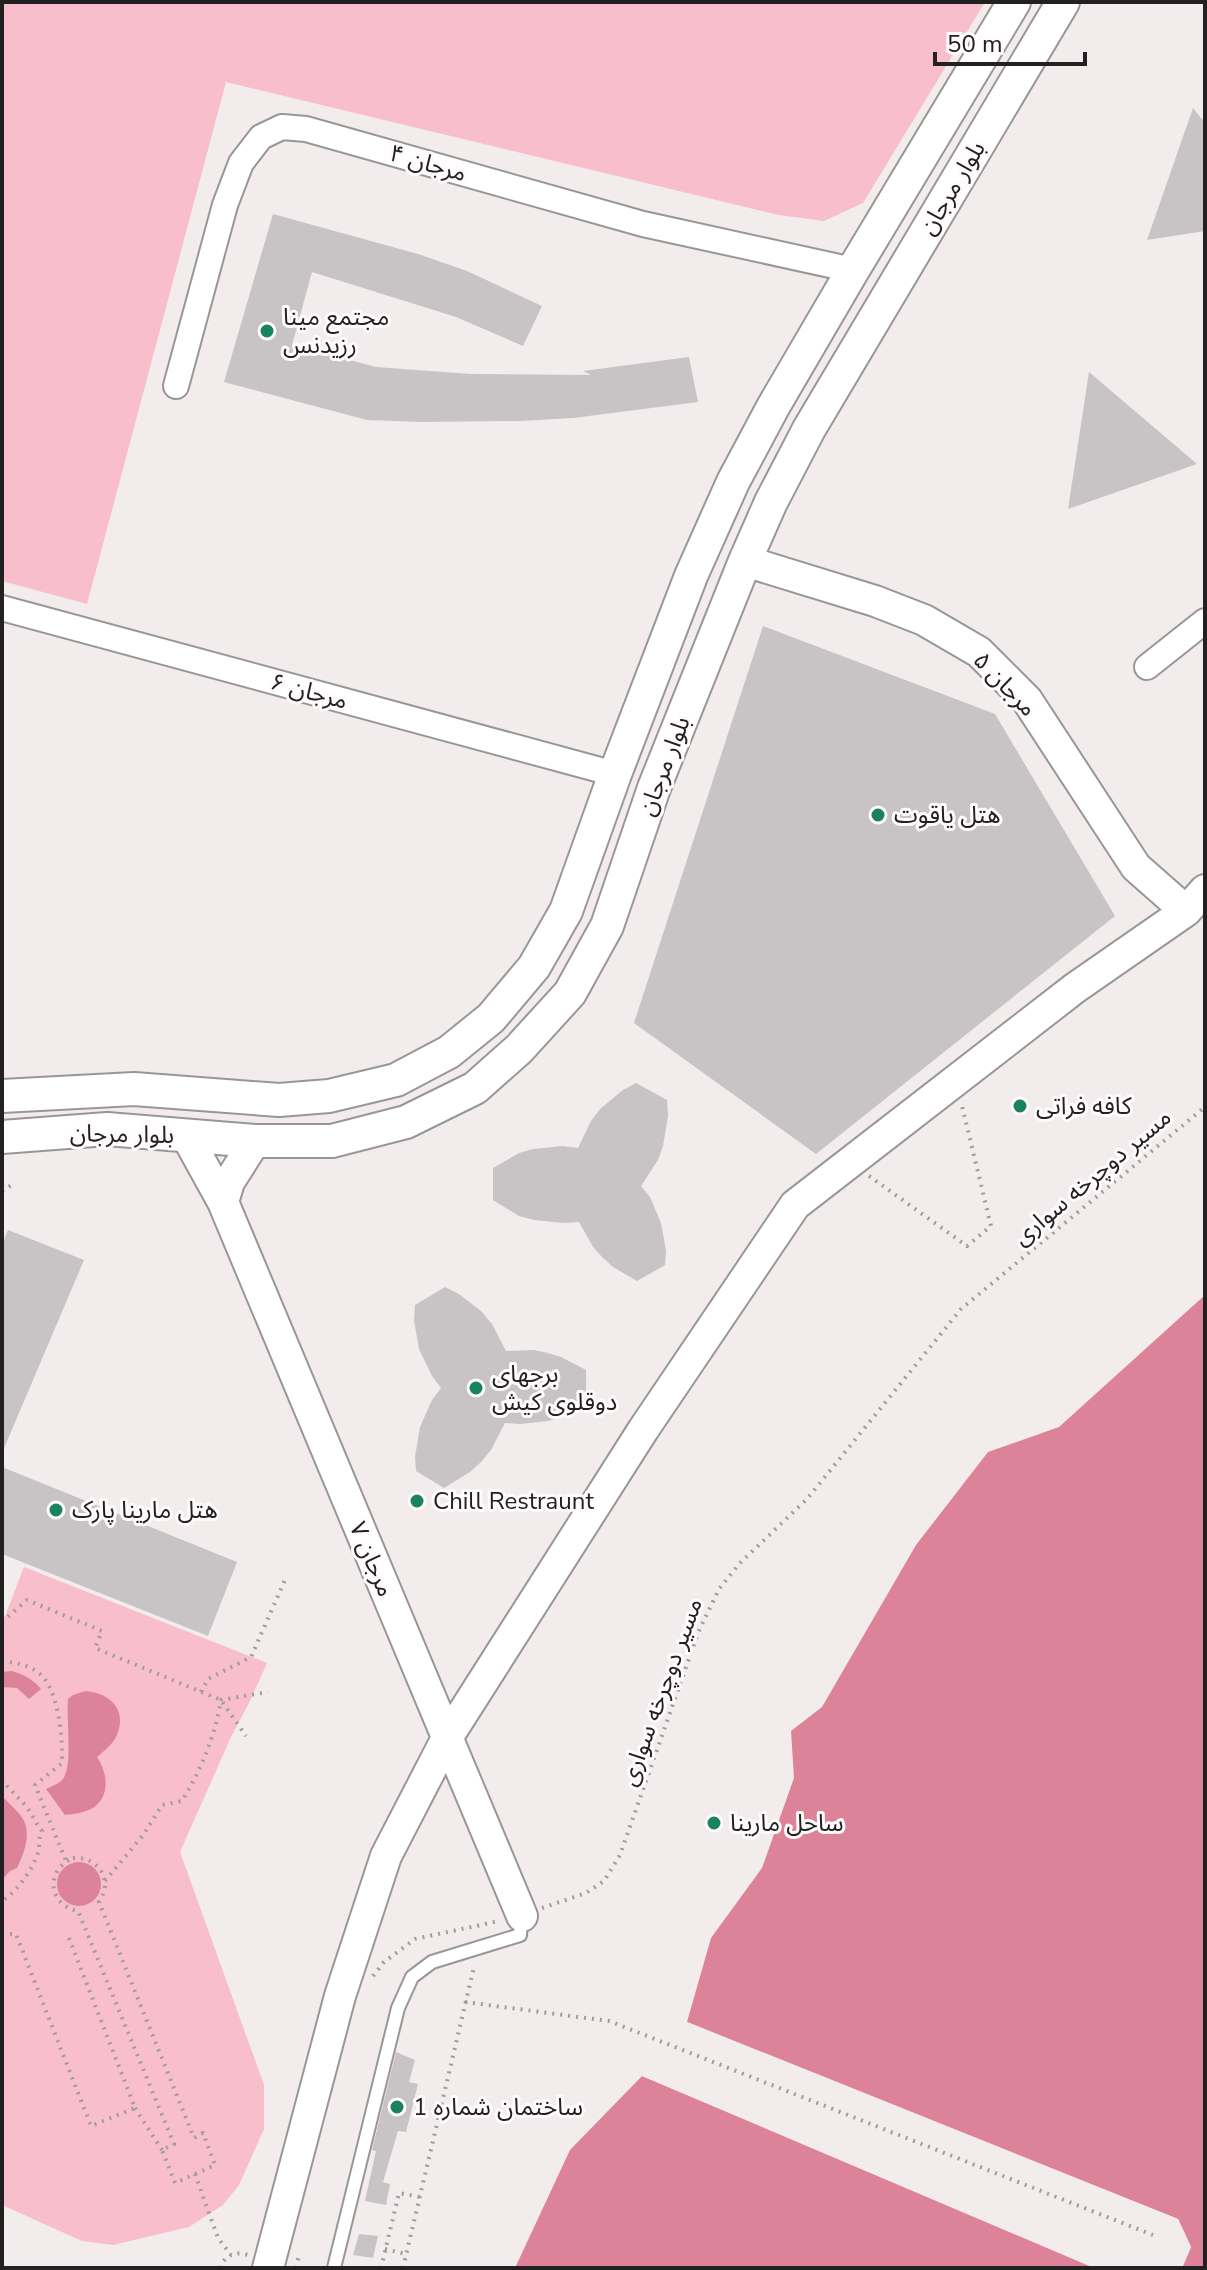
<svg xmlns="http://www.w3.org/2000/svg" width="1207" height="2270" font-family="'Nunito Sans','Noto Sans Arabic',sans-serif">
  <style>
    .green { fill: #f8becb }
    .water { fill: #dc8399 }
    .pier { fill: #f2eced }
    .building { fill: #c8c3c4 }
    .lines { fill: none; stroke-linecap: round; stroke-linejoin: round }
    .service-casing { stroke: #9a9697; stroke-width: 16 }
    .minor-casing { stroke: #9a9697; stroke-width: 28 }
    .tertiary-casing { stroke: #9a9697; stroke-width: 34 }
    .secondary-casing { stroke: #9a9697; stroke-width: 36 }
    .path { stroke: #a09b9c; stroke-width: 4; stroke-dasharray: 2 6; stroke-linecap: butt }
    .service { stroke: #fff; stroke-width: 12 }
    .minor { stroke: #fff; stroke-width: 24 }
    .tertiary { stroke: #fff; stroke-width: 30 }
    .secondary { stroke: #fff; stroke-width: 32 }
    .poi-dot { fill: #19825e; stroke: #fffafb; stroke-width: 3 }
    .labels { text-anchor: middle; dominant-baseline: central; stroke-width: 6; stroke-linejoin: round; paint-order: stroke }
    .street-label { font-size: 24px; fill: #222020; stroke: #fffafb }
    .poi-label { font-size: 24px; fill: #222020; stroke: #fffafb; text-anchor: start }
  </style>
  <rect width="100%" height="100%" fill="#f2eced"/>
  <path class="green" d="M2 2H985L863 203 824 221 779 215 226 82 87 604 2 581Z
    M24 1567 267 1663 250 1701 231 1737 180 1852 264 2085V2129L239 2185 223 2205 189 2227 113 2245 82 2241 2 2205V1617L5 1616Z"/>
  <path class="water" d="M1205 1295V2268H1182L1191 2247 1178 2219 687 2022 711 1938 762 1868 794 1778 791 1731 822 1707 916 1545 988 1452 1059 1427Z
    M12 1671C24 1675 33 1679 41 1689L29 1699 17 1688 2 1687V1672Z
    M85 1691C112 1693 129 1712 115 1739 111 1745 103 1752 97 1757 108 1773 111 1798 91 1809 83 1813 73 1814 65 1815L46 1789C52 1786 59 1784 63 1779 73 1766 66 1718 68 1699L73 1695Z
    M2 1796C8 1803 16 1809 21 1816 33 1832 24 1853 17 1868L10 1871 2 1880Z
    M57 1884a22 22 0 1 1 44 0a22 22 0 1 1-44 0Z
    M642 2076 1094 2268H515L570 2150Z"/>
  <path class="pier" d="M687 2022 1178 2219 1191 2247 1182 2268H1178L1186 2247 1175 2222 685 2025Z
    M644 2073 1096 2264 1098 2268 642 2076Z"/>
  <path class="building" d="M1193 108 1205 123V231L1147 240Z
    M273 214 418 254 467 271 542 306 523 346 456 317 312 272 292 345 376 367 471 374 591 375 583 371 689 357 698 402 573 418 521 421 419 422 367 420 224 382Z
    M1089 372 1197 464 1068 509Z
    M763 626 995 714 1115 916 816 1154 634 1023Z
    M636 1083 667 1100 668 1116 663 1146 658 1160 641 1186 650 1197 661 1223 666 1251 665 1265 637 1281 613 1267 602 1257 593 1247 579 1222 564 1223 534 1220 519 1216 493 1200V1168L519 1153 533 1149 563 1146 578 1148 591 1121 600 1109 623 1090Z
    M8 1230 84 1260 2 1453V1245Z
    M445 1287 459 1294 482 1312 492 1324 506 1351 534 1350 548 1353 561 1357 586 1370V1403L561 1417 548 1421 520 1424 505 1423 491 1450 481 1462 470 1472 444 1488 416 1471 415 1457 420 1427 432 1400 441 1388 432 1376 419 1349 414 1320 415 1305Z
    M2 1467 237 1562 208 1636 2 1554Z
    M396 2052 415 2060 409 2082 418 2084 406 2132 398 2131 383 2182 390 2184 386 2205 365 2201 376 2151 372 2150Z
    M359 2234 378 2236 373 2258 353 2255Z"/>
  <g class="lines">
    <defs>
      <path id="service" d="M334 2268 398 2008 412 1977 432 1962 520 1935 521 1917"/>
      <path id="minor" d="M176 386 225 205 241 163 261 137 282 127 306 129 643 224 853 270
        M2 608 615 774
        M1147 667 1205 621"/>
      <path id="tertiary" d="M745 561 875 601 924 620 979 652 1027 700 1136 867 1186 911
        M186 1135 223 1202 522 1916
        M223 1202 229 1182 255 1141
        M268 2268 340 1996 386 1856 447 1738 643 1430 795 1205 1075 988 1186 911 1205 890"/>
      <path id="secondary" d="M2 1096 134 1089 279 1100 329 1096 396 1080 449 1052 491 1018 534 967 566 911 615 774 691 576 733 482 773 407 853 270 1014 2
        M2 1137 107 1129 255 1141H332L406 1122 475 1088 519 1049 570 993 607 926 654 788 745 561 771 502 809 429 1063 2"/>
    </defs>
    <use href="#service" class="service-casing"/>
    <use href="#minor" class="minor-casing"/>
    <use href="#tertiary" class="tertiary-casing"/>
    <use href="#secondary" class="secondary-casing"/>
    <path class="path" d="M869 1176 967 1246 991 1226 962 1106
      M2 1191 15 1183
      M2 1622 27 1600 102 1631 95 1648 221 1700 246 1736
      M2 1661C17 1663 32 1665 43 1677 59 1695 63 1740 62 1763L35 1785 66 1861
      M201 1692 208 1679 251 1657 285 1580
      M2 1779C9 1790 20 1798 28 1809 33 1816 36 1824 42 1831 37 1841 41 1847 37 1855 31 1872 17 1891 2 1901
      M73 1858C98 1856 114 1880 99 1902L194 2138 203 2133 215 2165 175 2183 162 2150 174 2144 78 1911C48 1905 45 1870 73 1858Z
      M105 1881 144 1834 162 1805 182 1801C201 1770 215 1736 221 1700L268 1692
      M542 1908 586 1893 604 1881 620 1855 698 1633 719 1589 740 1563 807 1499 961 1309 1205 1107
      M2 1934H16L91 2126 135 2108 67 1933
      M373 1976 384 1962 415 1939 499 1921
      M465 2002 609 2021 1153 2235
      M135 2108 162 2150
      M195 2174 218 2238 231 2255
      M385 2249 406 2254
      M220 2268C225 2255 235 2251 248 2255
      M296 2268 299 2255
      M381 2268 399 2193 420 2197
      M403 2268 474 1967"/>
    <use href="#service" class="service"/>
    <use href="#minor" class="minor"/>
    <use href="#tertiary" class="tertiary"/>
    <use href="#secondary" class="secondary"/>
  </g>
  <g class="poi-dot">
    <circle cx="267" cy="331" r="8"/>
    <circle cx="878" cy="815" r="8"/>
    <circle cx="1020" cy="1106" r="8"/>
    <circle cx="476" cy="1388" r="8"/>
    <circle cx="417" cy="1501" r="8"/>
    <circle cx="56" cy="1510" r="8"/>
    <circle cx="714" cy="1823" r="8"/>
    <circle cx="397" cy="2107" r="8"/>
  </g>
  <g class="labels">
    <g class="street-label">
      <text transform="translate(428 163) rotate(16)">مرجان ۴</text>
      <text transform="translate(952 188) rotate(-59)">بلوار مرجان</text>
      <text transform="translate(1005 684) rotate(46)">مرجان ۵</text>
      <text transform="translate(309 691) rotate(15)">مرجان ۶</text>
      <text transform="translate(664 766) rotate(-69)">بلوار مرجان</text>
      <text transform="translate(122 1134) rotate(1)">بلوار مرجان</text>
      <text transform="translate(1092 1177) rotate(-40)">مسیر دوچرخه سواری</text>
      <text transform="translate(372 1559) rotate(67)">مرجان ۷</text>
      <text transform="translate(661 1692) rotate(-70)">مسیر دوچرخه سواری</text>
    </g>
    <g class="poi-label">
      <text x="283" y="317">مجتمع مینا<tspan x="283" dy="28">رزیدنس</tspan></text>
      <text x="894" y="815">هتل یاقوت</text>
      <text x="1036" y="1106">کافه فراتی</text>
      <text x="492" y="1374">برجهای<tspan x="492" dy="28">دوقلوی کیش</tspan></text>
      <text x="433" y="1501">Chill Restraunt</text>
      <text x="72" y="1510">هتل مارینا پارک</text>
      <text x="730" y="1823">ساحل مارینا</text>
      <text x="413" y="2107">ساختمان شماره 1</text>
    </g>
  </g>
  <rect width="1207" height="2270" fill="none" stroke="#222020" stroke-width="8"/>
  <path d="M935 52v12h150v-12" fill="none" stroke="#222020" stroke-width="4"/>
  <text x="947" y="52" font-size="24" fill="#222020" stroke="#fffafb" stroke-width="6" paint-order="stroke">50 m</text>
</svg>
